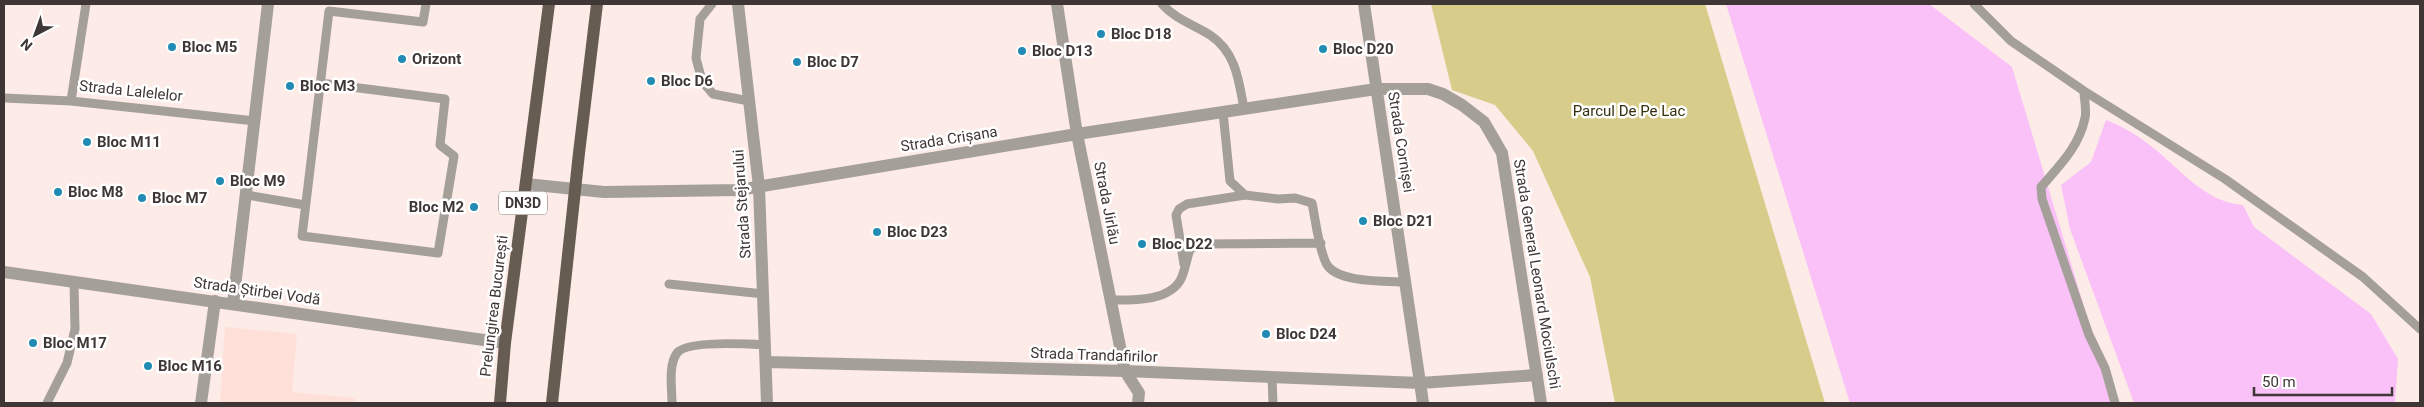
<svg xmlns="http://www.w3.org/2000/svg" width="2424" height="407" font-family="Roboto,sans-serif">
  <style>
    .built { fill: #ffe0d9 }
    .green { fill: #d8cc8a }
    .water { fill: #fac1f8 }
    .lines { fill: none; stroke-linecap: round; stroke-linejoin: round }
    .service { stroke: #a59f99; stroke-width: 9 }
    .minor { stroke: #a59f99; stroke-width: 12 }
    .primary { stroke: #675c52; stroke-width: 12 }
    .poi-dot { fill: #228bb3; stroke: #fff; stroke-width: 2 }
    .labels { text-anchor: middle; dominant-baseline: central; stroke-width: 5; stroke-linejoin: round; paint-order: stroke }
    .shield { fill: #fff; stroke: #797372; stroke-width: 1 }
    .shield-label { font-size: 14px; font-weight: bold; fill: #3f3735 }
    .poi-label { font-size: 15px; font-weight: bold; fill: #3f3735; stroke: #fff; text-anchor: start }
    .street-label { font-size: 15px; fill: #3f3735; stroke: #fff }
    .park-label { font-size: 15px; fill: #36300e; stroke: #fff }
  </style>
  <rect width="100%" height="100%" fill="#fdebe7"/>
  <path class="built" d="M225 327 297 334 292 392 355 398 354 403H220Z"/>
  <path class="green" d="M1431 4H1705L1825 403H1615L1590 277 1533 151 1495 105 1452 90Z"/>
  <path class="water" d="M1726 4H1929L2012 67 2113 403H1850Z
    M2106 120C2121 126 2134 133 2147 143 2176 164 2204 203 2243 205L2254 227 2371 314 2398 359 2395 403H2134L2070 229 2061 185 2091 162Z"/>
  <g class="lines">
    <path class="service" d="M712 4 700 19 696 58 702 81 713 94 749 101
      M1162 4C1176 20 1193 24 1210 35 1236 52 1239 81 1244 109
      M1974 4 2011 41 2084 91 2225 179 2363 277 2420 329
      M320 83 445 99 440 145 454 156 438 253 302 236 329 11 423 22 426 4
      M2084 91C2084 100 2087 110 2085 118 2079 147 2059 166 2041 187L2042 199 2089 335 2105 368 2115 403
      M4 98 71 101 255 121
      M71 101 86 4
      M1223 112 1230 181 1245 195 1278 199 1295 198 1312 203C1316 222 1318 246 1326 263 1335 283 1386 281 1405 282
      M247 195 305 205
      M1184 264 1176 215 1179 209 1187 204 1245 195
      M669 284 764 294
      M1110 300C1132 300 1169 302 1181 279 1185 270 1187 258 1190 249L1202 244 1321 243
      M1272 377 1273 403
      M47 403 67 363 75 329 74 282
      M672 403C672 389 668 365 677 353 687 340 749 344 766 345"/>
    <path class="minor" d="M738 4 759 187 767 403
      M1057 4 1077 134 1125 371 1139 393 1138 403
      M1364 4 1423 403
      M526 184 604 192 739 190 1077 134 1376 89H1428L1443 94 1462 105 1484 122 1502 153 1541 403
      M4 272 505 343
      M233 304 268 4
      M767 362 1125 371 1420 383 1537 375
      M201 403 215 301"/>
    <path class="primary" d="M500 403 505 343 549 4
      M552 403 579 153 597 4"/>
  </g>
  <g class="poi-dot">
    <circle cx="1101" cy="34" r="5"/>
    <circle cx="172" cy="47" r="5"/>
    <circle cx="1323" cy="49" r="5"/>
    <circle cx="1022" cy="51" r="5"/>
    <circle cx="402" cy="59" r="5"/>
    <circle cx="797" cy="62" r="5"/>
    <circle cx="651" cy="81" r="5"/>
    <circle cx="290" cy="86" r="5"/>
    <circle cx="87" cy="142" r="5"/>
    <circle cx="220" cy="181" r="5"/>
    <circle cx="58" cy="192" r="5"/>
    <circle cx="142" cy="198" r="5"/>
    <circle cx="474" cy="207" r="5"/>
    <circle cx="1363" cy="221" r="5"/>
    <circle cx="877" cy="232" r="5"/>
    <circle cx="1142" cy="244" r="5"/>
    <circle cx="1266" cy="334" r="5"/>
    <circle cx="33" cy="343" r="5"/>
    <circle cx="148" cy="366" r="5"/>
  </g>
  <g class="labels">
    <rect class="shield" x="499" y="191.5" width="48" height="23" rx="4"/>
    <g class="shield-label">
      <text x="523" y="203">DN3D</text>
    </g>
    <g class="poi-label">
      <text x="1111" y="34">Bloc D18</text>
      <text x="182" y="47">Bloc M5</text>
      <text x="1333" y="49">Bloc D20</text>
      <text x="1032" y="51">Bloc D13</text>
      <text x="412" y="59">Orizont</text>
      <text x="807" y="62">Bloc D7</text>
      <text x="661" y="81">Bloc D6</text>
      <text x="300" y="86">Bloc M3</text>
      <text x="97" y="142">Bloc M11</text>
      <text x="230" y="181">Bloc M9</text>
      <text x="68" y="192">Bloc M8</text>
      <text x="152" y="198">Bloc M7</text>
      <text x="464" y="207" text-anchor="end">Bloc M2</text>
      <text x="1373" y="221">Bloc D21</text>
      <text x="887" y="232">Bloc D23</text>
      <text x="1152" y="244">Bloc D22</text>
      <text x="1276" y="334">Bloc D24</text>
      <text x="43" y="343">Bloc M17</text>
      <text x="158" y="366">Bloc M16</text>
    </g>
    <g class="street-label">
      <text transform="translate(131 91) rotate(6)">Strada Lalelelor</text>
      <text transform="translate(949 139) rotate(-9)">Strada Crișana</text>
      <text transform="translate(1401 142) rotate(81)">Strada Cornișei</text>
      <text transform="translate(1107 203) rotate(79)">Strada Jirlău</text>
      <text transform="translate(742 204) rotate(-94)">Strada Stejarului</text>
      <text transform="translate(1537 274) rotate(81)">Strada General Leonard Mociulschi</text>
      <text transform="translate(257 291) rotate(8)">Strada Știrbei Vodă</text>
      <text transform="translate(494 306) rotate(-83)">Prelungirea București</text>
      <text transform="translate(1094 355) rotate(2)">Strada Trandafirilor</text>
    </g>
    <g class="park-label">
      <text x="1629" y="111">Parcul De Pe Lac</text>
    </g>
  </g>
  <rect width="2424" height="407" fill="none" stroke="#3f3735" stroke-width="10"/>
  <g transform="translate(35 35) rotate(221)" stroke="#ffffff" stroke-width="4" paint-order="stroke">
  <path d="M0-4L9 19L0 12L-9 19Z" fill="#3f3735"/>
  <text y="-8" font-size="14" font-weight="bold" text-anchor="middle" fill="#3f3735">N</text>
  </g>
  <path d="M2254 387v8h138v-8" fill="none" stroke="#3f3735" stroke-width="2.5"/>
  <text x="2262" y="387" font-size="15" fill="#3f3735" stroke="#ffffff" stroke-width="4" paint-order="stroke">50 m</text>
</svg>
